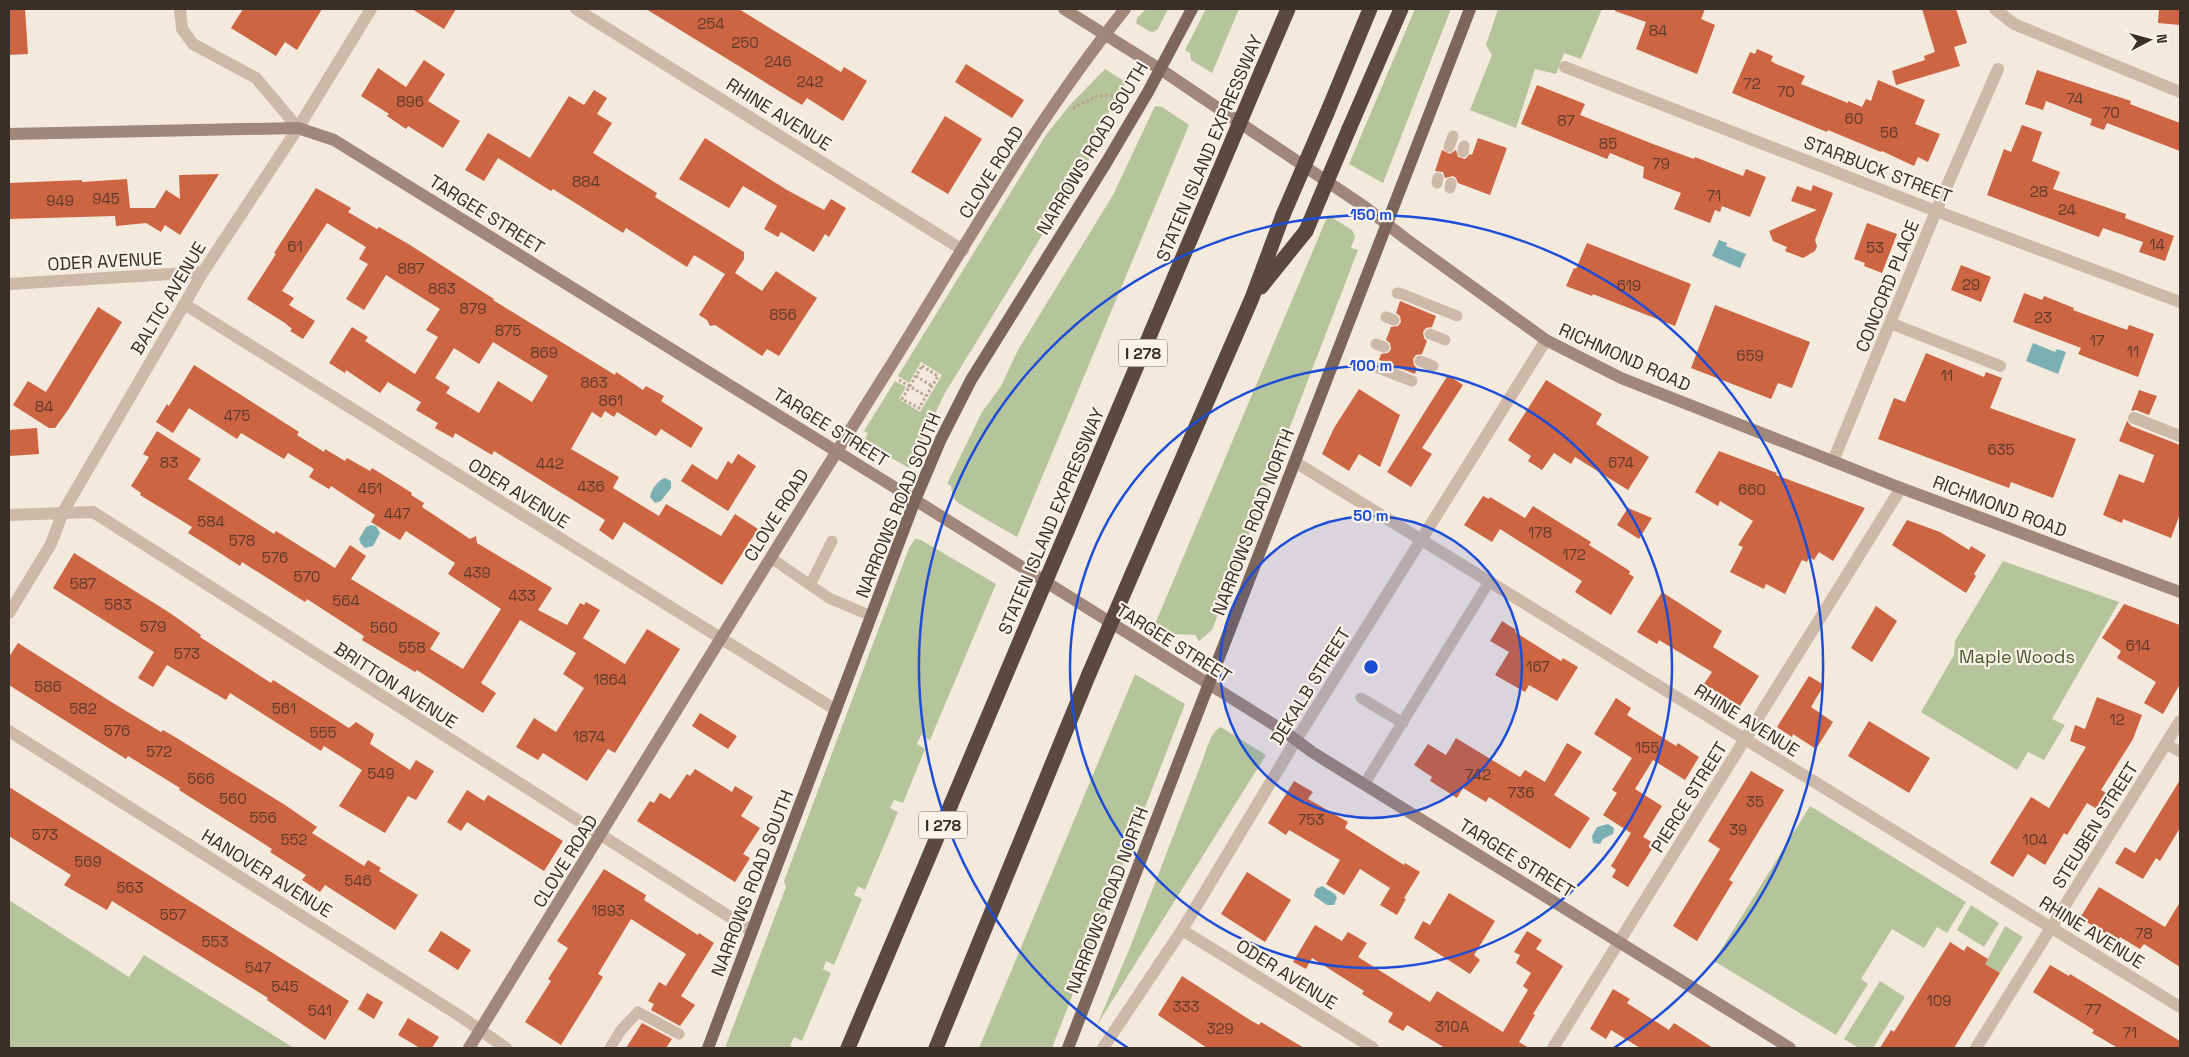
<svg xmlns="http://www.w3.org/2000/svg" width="2189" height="1057" font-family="'Space Grotesk',sans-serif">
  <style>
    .green { fill: #b6c49b }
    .water { fill: #7ab0b3 }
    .building { fill: #cd6442; fill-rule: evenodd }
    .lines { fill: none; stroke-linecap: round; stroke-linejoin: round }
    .path { stroke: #b9a392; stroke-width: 3; stroke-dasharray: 2.5 2.5; stroke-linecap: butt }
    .lane { stroke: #cdb9a8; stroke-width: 11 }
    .street { stroke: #cdb9a8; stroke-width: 12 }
    .secondary { stroke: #a18779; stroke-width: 12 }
    .primary { stroke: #7c6559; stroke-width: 12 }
    .highway { stroke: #5b483f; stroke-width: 15 }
    .highway-bridge { stroke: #5b483f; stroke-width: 15 }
    .ring { fill: none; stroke: #1d4ed8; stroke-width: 2.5 }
    .labels { text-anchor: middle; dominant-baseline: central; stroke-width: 4.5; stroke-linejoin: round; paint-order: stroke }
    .number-label { font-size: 15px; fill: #5e3c2e }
    .shield { fill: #fbf3ea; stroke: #736962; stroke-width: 1 }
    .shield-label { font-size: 16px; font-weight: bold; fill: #392e28 }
    .street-label { font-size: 18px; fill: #392e28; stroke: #fbf3ea }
    .park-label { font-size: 18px; fill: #48592a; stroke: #fbf3ea }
    .centre { fill: #1d4ed8; stroke: #fbf3ea; stroke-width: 2.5 }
    .ring-label { font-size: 15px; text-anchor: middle; font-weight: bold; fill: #1d4ed8; stroke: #fbf3ea; stroke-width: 4.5; stroke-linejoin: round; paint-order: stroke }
  </style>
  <rect width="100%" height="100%" fill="#f4e9dd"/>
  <path class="green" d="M1146 9H1168L1158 29 1153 32 1149 31 1136 23 1137 18Z
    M1206 9H1239L1212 73 1191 60 1190 53 1185 50Z
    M1415 9H1451L1383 183 1349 164Z
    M1498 9H1602L1581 59 1564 53 1556 74 1535 69 1516 128 1470 110 1492 55 1486 45Z
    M1105 69 1126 82 1092 143 1097 146 945 393 909 468 868 445 865 439 868 433 864 431 895 381 906 387 899 399 920 412 942 375 921 362 909 383 898 376 1046 135 1069 106Z
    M1155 106 1162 107 1189 125 1017 537 958 503 953 497 951 486 947 484 982 412 1001 386 1018 350 1113 195Z
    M1328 215 1352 230 1355 237 1351 248 1358 250 1212 630 1199 641 1195 635 1174 634 1155 624Z
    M915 539 921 540 996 584 930 740 921 735 917 744 925 749 903 803 894 800 890 808 898 812 865 890 858 886 854 895 862 899 834 965 826 961 823 969 831 973 802 1041 794 1037 790 1046 795 1048H725L786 887 784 881 909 548Z
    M2003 561 2119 602 2052 719 2065 725 2044 760 2028 752 2017 770 1921 712 1954 655 1955 641Z
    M1135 674 1185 704 1052 1048H979Z
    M1221 727 1266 755 1097 1025 1129 950 1203 759C1207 749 1211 731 1221 727Z
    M1810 806 1966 902 1947 933 1937 927 1924 948 1892 929 1861 979 1868 984 1836 1035 1714 961Z
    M9 900 129 977 144 955 294 1048H9Z
    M1971 905 1999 923 1984 947 1957 930Z
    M2005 926 2023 937 2000 973 1985 964Z
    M1880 981 1905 997 1873 1048H1859L1844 1039Z"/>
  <path class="water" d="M1719 240 1727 243 1726 246 1746 254 1740 268 1712 256Z
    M2033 343 2055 352 2057 349 2066 352 2058 374 2026 361Z
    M665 478 671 481V488L661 501 655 503 650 497C651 490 658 480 665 478Z
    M371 525 376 526 380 533 373 546 365 548 361 544 359 539 366 527Z
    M1608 824 1614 828 1613 834 1603 839 1600 844 1593 843 1592 836 1597 827Z
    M1322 886 1335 894 1337 898 1334 905H1327L1314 896 1316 889Z"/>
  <path class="building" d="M9 9H25L28 54 9 55Z
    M243 9H322L297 50 285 42 276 56 231 28Z
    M412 9H456L444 29Z
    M646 9H739L841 72 844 67 867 81 843 121 807 98 802 105Z
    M1615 9H1705L1701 19 1715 25 1697 74 1636 49 1646 22 1615 11Z
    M1922 9H1956L1967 43 1954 47 1960 66 1896 85 1892 71 1925 60 1924 56 1935 52Z
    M2159 9H2180V25L2158 23Z
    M1757 49 1773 56 1771 61 1776 64 1805 76 1801 84 1848 103V101L1862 107 1866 99 1871 101 1878 80 1925 100 1915 124 1940 134 1928 162 1918 157 1914 166 1882 151 1881 152 1828 130 1827 132 1732 93 1750 52 1755 54Z
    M424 60 445 74 428 101 460 121 443 148 408 126 406 129 387 116 389 114 361 96 378 68 406 87Z
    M966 64 1024 100 1012 118 955 82Z
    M2037 70 2131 101 2130 104 2180 123V151L2107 123 2104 130 2090 125 2092 119 2046 101 2043 110 2025 104Z
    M1537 85 1585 104 1580 115 1653 144 1694 159 1695 157 1743 176 1746 169 1766 177 1750 217 1722 206 1720 212 1715 210 1710 223 1674 209 1681 193 1643 178 1644 167 1610 153 1607 159 1521 124Z
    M594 90 607 98 597 114 612 123 593 153 657 193 655 197 744 252V259L735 273 762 291 776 271 817 298 779 356 767 349 762 356 715 325 710 326 707 320 699 315 725 274 694 255 687 267 626 228 623 233 553 189 551 191 498 158 484 181 465 170 488 133 530 158 569 96 584 105Z
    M945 116 982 139 948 194 911 172Z
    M2022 125 2042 132 2032 161 2060 172 2053 189 2126 214 2125 218 2174 236 2165 261 2139 252 2143 242 2103 228 2099 237 1987 195 2004 149 2011 152Z
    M705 138 787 190 824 210 831 199 846 208 829 237 825 234 814 252 781 232 778 237 764 229 777 206 743 186 729 208 679 179Z
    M1478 138 1507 148 1490 195 1458 183 1456 178 1453 176 1445 178 1443 172 1435 171 1442 150 1450 154 1456 150 1458 157 1465 159 1470 154 1472 155Z
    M219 174 180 235 165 225 161 232 146 223 116 226 115 216 9 219V183L82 180V182L127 179 130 208H155L166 190 180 199 179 175Z
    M1813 185 1833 193 1815 240 1817 246 1815 251 1803 258 1785 251 1787 247 1773 241 1769 231 1817 210 1791 201 1797 186 1811 191Z
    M316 188 351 208 348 212 377 229 379 227 410 245 494 299 493 300 615 375 616 372 643 390 646 386 664 396 661 401 703 428 691 448 661 429 656 436 617 412 614 417 605 411 601 418 592 412 571 449 619 477 613 488 659 516 666 504 721 536 735 514 758 529 722 585 624 522 613 540 599 530 605 520 494 451 492 455 455 433 453 438 435 428 438 423 416 410 421 402 388 382 380 393 346 370 345 373 329 363 352 327 368 337 365 341 415 374 438 337 426 330 440 309 386 275 364 310 346 299 368 264 359 259 366 247 327 223 282 291 294 298 289 305 315 321 303 339 290 331 292 329 285 323 247 299 276 254 274 253ZM493 342 548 376 532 402 498 381 479 413 446 393 450 387 435 378 454 348 479 364Z
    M1867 223 1897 234 1882 273 1864 266 1865 263 1854 259Z
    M1587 243 1691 284 1675 326 1593 294 1592 296 1566 286 1574 268 1576 269Z
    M1961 265 1991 277 1981 302 1951 290Z
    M2024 293 2042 300 2044 296 2074 308 2073 310 2127 330 2129 325 2154 334 2138 377 2078 354 2081 348 2013 322Z
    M1400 301 1436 316 1432 327 1426 328 1423 332 1424 338 1427 341 1422 354 1416 355 1413 359 1414 365 1417 368 1415 374 1379 360 1381 354 1388 353 1391 349 1390 343 1386 340 1391 327 1398 326 1401 322 1400 316 1396 313Z
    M1715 305 1810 342 1792 388 1778 383 1771 399 1691 368Z
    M98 307 122 322 68 410 55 428H49L13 405 28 381 46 392Z
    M1926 353 1984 377 1986 372 2002 378 1990 408 2076 439 2053 498 2011 482 2009 488 1878 439 1894 398 1905 402Z
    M194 365 299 432 297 435 324 452 325 449 345 461 347 458 370 471 372 468 412 493 411 495 424 503 422 507 470 539 476 536 477 543 552 588 538 610 567 625 580 603 584 605 586 602 600 610 583 638 625 664 647 629 680 649 615 753 608 749 587 781 543 753 538 760 516 747 534 718 556 732 584 688 563 674 576 653 520 620 481 683 496 693 483 713 417 670 415 672 362 640 364 636 307 599 305 602 242 562 240 566 209 546 188 533 192 527 140 495 141 493 131 486 149 457 143 454 157 431 201 459 188 479 274 534 276 531 335 568 350 545 366 556 351 579 440 633 430 649 463 669 501 609 448 574 455 563 406 531 400 540 371 522 375 515 331 486 329 489 309 477 314 469 288 453 284 459 241 433 237 439 189 408 173 433 156 422 167 404 169 406Z
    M1448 375 1463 385 1422 448 1432 454 1411 487 1387 472Z
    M1546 380 1602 414 1596 424 1649 457 1628 490 1575 457 1571 464 1554 453 1542 470 1528 461 1531 456 1508 440Z
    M1359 389 1400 415 1380 467 1359 454 1349 471 1322 454 1334 428Z
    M2139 390 2157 396 2149 415 2136 410 2131 411Z
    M2127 421 2131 426 2180 445V514L2171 538 2123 519 2122 523 2103 515 2119 474 2144 483 2154 455 2119 441Z
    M37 428 39 454 9 456V430Z
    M1719 451 1777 473 1776 475 1865 508 1833 561 1819 552 1814 560 1809 557 1807 562 1802 560 1785 594 1766 584 1764 589 1730 572 1743 547 1738 545 1753 521 1720 501 1718 506 1695 492Z
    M738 454 756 466 728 511 681 481 692 464 717 480 728 461 732 464Z
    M1483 496 1489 499 1490 497 1525 518 1533 506 1591 542 1589 545 1630 571 1629 574 1634 577 1611 615 1575 592 1582 581 1500 529 1492 542 1464 525Z
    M1628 508 1652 518 1639 539 1617 525Z
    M1907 520 1940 532 1969 550 1971 546 1986 555 1974 574 1976 576 1966 593 1892 545Z
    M74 553 170 613 201 635 200 637 271 683 273 680 349 728 356 722 374 734 370 744 410 770 416 760 434 771 416 800 408 796 385 833 339 806 362 770 324 746 321 751 230 693 226 700 167 665 153 687 138 678 154 652 53 588Z
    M1662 592 1722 631 1713 647 1759 676 1740 706 1704 684 1712 672 1659 640 1657 644 1637 632Z
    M2124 604 2180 625V684L2163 714 2144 703 2156 682 2117 658 2121 651 2102 638Z
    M1876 606 1897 621 1872 662 1851 648Z
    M1502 621 1516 630 1515 632 1561 661 1563 658 1578 667 1557 701 1529 685 1525 692 1495 675 1509 652 1490 641Z
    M18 643 113 703 161 732 163 730 175 737 285 805 317 827 312 833 364 866 368 860 381 868 379 871 418 895 395 930 325 885 320 892 302 880 306 875 270 852 272 849 179 790 180 788 128 756 126 759 9 685V657Z
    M1809 676 1824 685 1811 707 1833 722 1816 749 1793 734 1792 737 1777 727Z
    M2097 697 2142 715 2133 739 2101 790 2112 796 2102 812 2087 803 2067 835 2064 833 2045 865 2028 854 2013 877 1990 863 2031 797 2049 808 2086 747 2070 741 2075 725 2085 729Z
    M1616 698 1631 708 1627 715 1676 746 1678 743 1699 757 1685 780 1653 760 1635 789 1662 806 1643 837 1655 844 1628 887 1612 877 1616 870 1611 866 1631 833 1603 815 1617 793 1612 790 1632 758 1594 734Z
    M700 713 737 736 728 749 692 726Z
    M1869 721 1930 758 1909 793 1848 756Z
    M1456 738 1520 777 1525 770 1545 782 1567 743 1582 752 1554 795 1590 818 1570 849 1489 797 1486 802 1463 788 1457 798 1430 781 1432 777 1414 765 1428 744 1446 755Z
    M695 769 732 792 735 786 753 797 741 816 760 828 743 854 750 858 735 882 637 821 650 801 654 803 660 793 670 799 687 774 690 776Z
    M1751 771 1784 790 1729 880 1733 882 1697 941 1673 926 1720 849 1708 841Z
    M2180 780V828L2160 861 2156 858 2143 879 2115 863 2125 847 2135 853Z
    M1294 781 1313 792 1308 799 1348 822 1345 828 1404 865 1405 863 1420 872 1404 898 1406 899 1397 915 1380 905 1390 888 1360 869 1344 895 1326 884 1340 860 1289 830 1286 835 1268 823Z
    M9 787 349 1001 325 1040 267 1000 268 998 112 901 107 910 64 885 71 875 9 836Z
    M467 790 484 801 488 795 563 841 544 871 467 822 461 831 447 822Z
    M604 869 646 895 644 900 698 935 699 933 714 943 681 996 695 1005 680 1026 651 1010 654 1004 648 1001 659 982 666 986 686 954 631 919 598 974 603 977 561 1045 525 1022 551 981 548 979 568 948 557 941Z
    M1247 872 1291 900 1265 942 1221 914Z
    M2099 887 2165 927 2180 902V967L2144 944 2140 949 2120 937 2118 941 2080 918Z
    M1449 893 1495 921 1474 955 1480 960 1470 974 1414 938 1423 921 1430 925Z
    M1315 925 1342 941 1348 932 1367 943 1358 957 1430 1002 1437 991 1503 1032 1528 990 1523 986 1531 973 1516 963 1520 955 1514 952 1527 931 1542 940 1536 949 1563 966 1533 1014 1535 1015 1519 1042 1529 1048H1445L1407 1025 1403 1031 1388 1022 1393 1013 1362 994 1364 991 1312 958 1306 969 1293 962Z
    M441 931 471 950 458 970 428 951Z
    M1950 942 1964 951 1967 946 1988 959 1985 964 2000 973 1954 1048H1880L1891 1030 1894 1032Z
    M2050 965 2069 976 2070 974 2180 1041V1048H2118L2092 1033 2094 1030 2033 992Z
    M1182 976 1250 1020 1259 1025 1261 1022 1304 1048H1207L1158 1015Z
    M1613 989 1630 999 1627 1003 1669 1030 1674 1023 1713 1048H1640L1611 1030 1606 1039 1590 1029Z
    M367 993 383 1002 374 1019 358 1009Z
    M408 1018 439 1037 432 1048H420L398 1035Z
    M642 1023 672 1039 666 1048H626Z"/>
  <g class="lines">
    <path class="path" d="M1073 108 1097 96 1125 94
      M922 366 938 376 919 408 902 399Z
      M916 376 932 386
      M899 380 926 396"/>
    <path class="lane" d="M1449 147 1453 136
      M1463 152 1464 146
      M1437 183 1438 178
      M1450 188 1451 183
      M1397 293 1402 294 1457 316
      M1386 317 1394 320
      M1430 334 1445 340
      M1376 344 1384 347
      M1420 361 1433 366
      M1376 367 1412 381
      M771 558 829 598 871 616
      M810 585 832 541
      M1361 698 1403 723
      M2166 744 2180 752
      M1365 783 1489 582
      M610 1048 621 1030 638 1012 679 1034"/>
    <path class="street" d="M180 9 182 29 193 44 256 78 298 128
      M576 9 963 250
      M1995 9 2014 24 2180 92
      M1565 67 1936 211 2180 302
      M9 284 203 272
      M184 304 836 710
      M1890 323 2000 366
      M2134 418 2180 436
      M1833 461 1936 211 1998 69
      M1295 462 2180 1007
      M9 515 93 512 752 931
      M9 613 51 544 63 512 203 272 298 128 371 9
      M9 731 460 1016 506 1048
      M1182 930 1373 1048
      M1103 1048 1182 930 1296 740 1546 340
      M1553 1048 1901 488
      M1976 1048 2180 721"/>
    <path class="secondary" d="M1064 9 1160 69 1365 207 1406 239 1546 340 1621 378 1901 488 2180 592
      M9 134 298 128 334 140 915 500 1284 731 1312 752 1790 1048
      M469 1048C608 822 746 595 888 370 964 248 1035 121 1125 9"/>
    <path class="primary" d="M708 1048 915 500 941 439 971 380 1106 163 1148 92 1192 9
      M1068 1048 1470 9"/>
    <path class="highway" d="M1262 70 1288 9
      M1327 113 1370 9
      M1349 129 1401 9
      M1261 287 1306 231
      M1067 531 1218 174
      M1133 572 1252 298 1283 215
      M848 1048 1023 634
      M936 1048 1089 674"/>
    <path class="highway-bridge" d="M1218 174 1262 70
      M1283 215 1327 113
      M1306 231 1349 129
      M1023 634 1067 531
      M1089 674 1133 572"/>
  </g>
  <circle cx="1371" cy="667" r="151" fill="#1d4ed8" fill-opacity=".12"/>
  <g class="ring">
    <circle cx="1371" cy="667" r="151"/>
    <circle cx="1371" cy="667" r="301"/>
    <path d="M1128 1048A452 452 0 1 1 1614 1048"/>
  </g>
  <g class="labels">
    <g class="number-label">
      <text x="711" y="23">254</text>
      <text x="1658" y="30">84</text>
      <text x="745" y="42">250</text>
      <text x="778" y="61">246</text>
      <text x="810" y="81">242</text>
      <text x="1752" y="83">72</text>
      <text x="1786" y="91">70</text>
      <text x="2075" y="98">74</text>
      <text x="410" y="101">896</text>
      <text x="2111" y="112">70</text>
      <text x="1854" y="118">60</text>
      <text x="1566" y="120">87</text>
      <text x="1889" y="132">56</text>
      <text x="1608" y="143">85</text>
      <text x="1661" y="163">79</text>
      <text x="586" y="181">884</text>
      <text x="2039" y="191">28</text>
      <text x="1714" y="195">71</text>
      <text x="106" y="198">945</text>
      <text x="60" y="200">949</text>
      <text x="2067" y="209">24</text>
      <text x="2157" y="244">14</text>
      <text x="295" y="246">61</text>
      <text x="1875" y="247">53</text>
      <text x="411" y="268">887</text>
      <text x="1971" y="284">29</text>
      <text x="1629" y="285">619</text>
      <text x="442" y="288">883</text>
      <text x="473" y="308">879</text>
      <text x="783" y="314">856</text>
      <text x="2043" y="317">23</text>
      <text x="508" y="330">875</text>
      <text x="2097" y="340">17</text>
      <text x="2133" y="351">11</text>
      <text x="544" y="352">869</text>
      <text x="1750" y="355">659</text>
      <text x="1947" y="375">11</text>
      <text x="594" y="382">863</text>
      <text x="611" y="400">861</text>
      <text x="44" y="406">84</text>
      <text x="237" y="415">475</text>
      <text x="2001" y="449">635</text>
      <text x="169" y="462">83</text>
      <text x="1621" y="462">674</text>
      <text x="550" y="463">442</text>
      <text x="591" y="486">436</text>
      <text x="370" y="488">451</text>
      <text x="1752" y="489">660</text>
      <text x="397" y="513">447</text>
      <text x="211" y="521">584</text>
      <text x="1540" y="532">178</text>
      <text x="242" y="540">578</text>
      <text x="1574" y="554">172</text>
      <text x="275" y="557">576</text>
      <text x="477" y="572">439</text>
      <text x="307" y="576">570</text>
      <text x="83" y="583">587</text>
      <text x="522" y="595">433</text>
      <text x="346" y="600">564</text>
      <text x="118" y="604">583</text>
      <text x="153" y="626">579</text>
      <text x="384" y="627">560</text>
      <text x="2138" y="645">614</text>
      <text x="412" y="647">558</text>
      <text x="187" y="653">573</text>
      <text x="1538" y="666">167</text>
      <text x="610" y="679">1864</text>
      <text x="48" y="686">586</text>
      <text x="83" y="708">582</text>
      <text x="284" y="708">561</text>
      <text x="2117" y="719">12</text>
      <text x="117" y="730">576</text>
      <text x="323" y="732">555</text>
      <text x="589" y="736">1874</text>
      <text x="1647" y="747">155</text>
      <text x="159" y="751">572</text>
      <text x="381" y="773">549</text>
      <text x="1478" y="774">742</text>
      <text x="201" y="778">566</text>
      <text x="1521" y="792">736</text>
      <text x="233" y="798">560</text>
      <text x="1755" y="801">35</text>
      <text x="263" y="817">556</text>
      <text x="1311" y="819">753</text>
      <text x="1738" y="829">39</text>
      <text x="45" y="834">573</text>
      <text x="294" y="839">552</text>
      <text x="2035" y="839">104</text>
      <text x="88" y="861">569</text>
      <text x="358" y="880">546</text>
      <text x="130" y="887">563</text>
      <text x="608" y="910">1893</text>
      <text x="173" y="914">557</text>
      <text x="2144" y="933">78</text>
      <text x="215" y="941">553</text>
      <text x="258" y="967">547</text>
      <text x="285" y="986">545</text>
      <text x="1939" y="1000">109</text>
      <text x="1186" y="1006">333</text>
      <text x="2093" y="1009">77</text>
      <text x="320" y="1010">541</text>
      <text x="1452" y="1026">310A</text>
      <text x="1220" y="1028">329</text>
      <text x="2130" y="1032">71</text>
    </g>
    <g class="shield">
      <rect x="1119" y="339.5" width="48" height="27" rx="4"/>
      <rect x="919" y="811.5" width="48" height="27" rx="4"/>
    </g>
    <g class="shield-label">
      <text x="1143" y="353">I 278</text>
      <text x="943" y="825">I 278</text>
    </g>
    <g class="street-label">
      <text transform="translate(779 114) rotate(32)">RHINE AVENUE</text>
      <text transform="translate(1092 148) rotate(-59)">NARROWS ROAD SOUTH</text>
      <text transform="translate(1209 148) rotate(-67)">STATEN ISLAND EXPRESSWAY</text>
      <text transform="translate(1878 169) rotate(21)">STARBUCK STREET</text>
      <text transform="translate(991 172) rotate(-58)">CLOVE ROAD</text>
      <text transform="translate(487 214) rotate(32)">TARGEE STREET</text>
      <text transform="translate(105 261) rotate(-3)">ODER AVENUE</text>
      <text transform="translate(1887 286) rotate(-68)">CONCORD PLACE</text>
      <text transform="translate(168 298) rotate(-59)">BALTIC AVENUE</text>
      <text transform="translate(1625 357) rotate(24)">RICHMOND ROAD</text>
      <text transform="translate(831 427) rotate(32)">TARGEE STREET</text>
      <text transform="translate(519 493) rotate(32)">ODER AVENUE</text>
      <text transform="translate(898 505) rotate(-68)">NARROWS ROAD SOUTH</text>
      <text transform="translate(2000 506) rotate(21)">RICHMOND ROAD</text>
      <text transform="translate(776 515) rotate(-58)">CLOVE ROAD</text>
      <text transform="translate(1051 521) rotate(-67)">STATEN ISLAND EXPRESSWAY</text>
      <text transform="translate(1253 522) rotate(-69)">NARROWS ROAD NORTH</text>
      <text transform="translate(1174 643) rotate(32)">TARGEE STREET</text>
      <text transform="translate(396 685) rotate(33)">BRITTON AVENUE</text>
      <text transform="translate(1310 686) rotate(-58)">DEKALB STREET</text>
      <text transform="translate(1747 720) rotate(32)">RHINE AVENUE</text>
      <text transform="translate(1689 797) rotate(-58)">PIERCE STREET</text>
      <text transform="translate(2095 825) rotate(-58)">STEUBEN STREET</text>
      <text transform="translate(1517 858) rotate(32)">TARGEE STREET</text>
      <text transform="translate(565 861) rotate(-58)">CLOVE ROAD</text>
      <text transform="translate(267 873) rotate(32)">HANOVER AVENUE</text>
      <text transform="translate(752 883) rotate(-69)">NARROWS ROAD SOUTH</text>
      <text transform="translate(1107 900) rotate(-69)">NARROWS ROAD NORTH</text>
      <text transform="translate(2092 932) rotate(32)">RHINE AVENUE</text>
      <text transform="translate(1287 974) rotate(32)">ODER AVENUE</text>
    </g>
    <g class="park-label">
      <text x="2017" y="656">Maple Woods</text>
    </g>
  </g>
  <circle cx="1371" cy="667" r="8" class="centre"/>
  <g class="ring-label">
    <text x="1371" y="220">150 m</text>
    <text x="1371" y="371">100 m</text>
    <text x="1371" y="521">50 m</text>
  </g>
  <rect width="2189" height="1057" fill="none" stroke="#392e28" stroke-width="20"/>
  <g transform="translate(2149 40) rotate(84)" stroke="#fbf3ea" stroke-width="4" paint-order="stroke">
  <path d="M0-4L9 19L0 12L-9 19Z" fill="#392e28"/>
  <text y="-8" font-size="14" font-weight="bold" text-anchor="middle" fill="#392e28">N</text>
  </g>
</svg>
